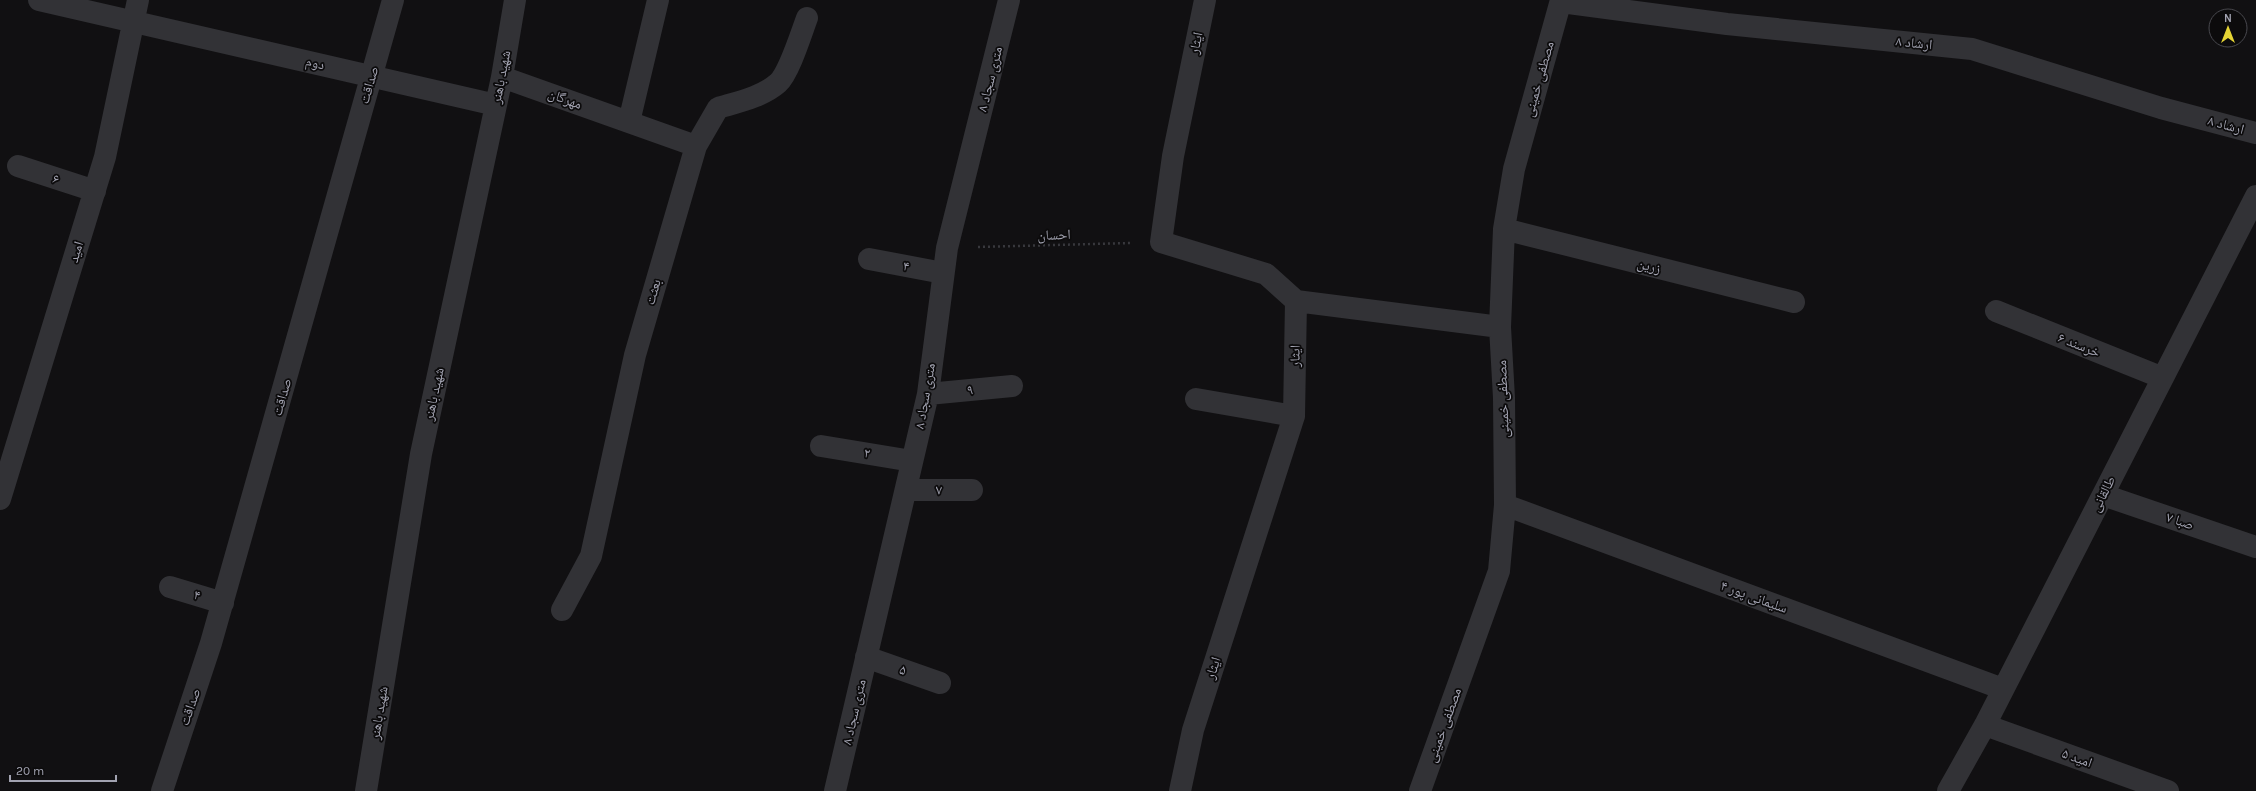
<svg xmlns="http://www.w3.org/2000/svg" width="2256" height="791" font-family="Karla,'Noto Naskh Arabic',sans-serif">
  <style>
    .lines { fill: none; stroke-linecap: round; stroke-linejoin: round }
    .path { stroke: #38383d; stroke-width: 2.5; stroke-dasharray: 2 3; stroke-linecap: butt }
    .minor { stroke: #323236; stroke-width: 22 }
    .labels { text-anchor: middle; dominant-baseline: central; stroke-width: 3.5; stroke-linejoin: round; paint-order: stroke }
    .street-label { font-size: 14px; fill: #a2a3b1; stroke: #0c0b0c }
  </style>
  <rect width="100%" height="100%" fill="#111012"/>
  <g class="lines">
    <path class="path" d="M978 247 1131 243"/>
    <path class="minor" d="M39 0 496 105
      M1561 2 1727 24 1972 49 2161 108 2256 133
      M502 77 696 146
      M629 122 658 0
      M18 166 95 191
      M1504 229 1794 302
      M869 259 943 273
      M1296 301 1500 327
      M1996 311 2163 378
      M928 394 1012 386
      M1196 399 1294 416
      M821 446 912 461
      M906 490H972
      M2103 495 2256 547
      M0 499 105 157 138 0
      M1505 505 2003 689
      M170 587 223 603
      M562 610 591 556 635 355 696 146 718 108C738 102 762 97 778 83 789 73 801 34 807 18
      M866 657 940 683
      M1985 725 2168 791
      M162 791 211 643 393 0
      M366 791 421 454 502 77 515 0
      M835 791 928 394 947 248 1009 0
      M1180 791 1193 730 1294 416 1296 301 1266 274 1161 242 1173 156 1205 0
      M1420 791 1499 571 1505 505 1504 398 1500 327 1504 229 1514 169 1561 0
      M1948 791 1985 725 2256 196"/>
  </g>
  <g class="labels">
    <g class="street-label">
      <text transform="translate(1196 43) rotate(-78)">ایثار</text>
      <text transform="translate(1914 43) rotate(6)">ارشاد ۸</text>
      <text transform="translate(315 63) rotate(13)">دوم</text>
      <text transform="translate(501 77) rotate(-79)">شهید باهنر</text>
      <text transform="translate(990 79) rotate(-76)">۸ متری سجاد</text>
      <text transform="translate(1539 79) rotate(-74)">مصطفی خمینی</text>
      <text transform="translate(369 85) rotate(-74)">صداقت</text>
      <text transform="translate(565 99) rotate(20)">مهرگان</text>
      <text transform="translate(2226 125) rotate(15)">ارشاد ۸</text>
      <text transform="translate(56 179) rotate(18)">۶</text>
      <text transform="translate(1054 235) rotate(-2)">احسان</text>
      <text transform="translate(76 252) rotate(-73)">امید</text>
      <text transform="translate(906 266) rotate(10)">۴</text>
      <text transform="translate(1649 266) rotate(14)">زرین</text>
      <text transform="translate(653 292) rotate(-74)">بعثت</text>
      <text transform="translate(2079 345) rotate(22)">خرسند ۶</text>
      <text transform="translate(1295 356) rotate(-89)">ایثار</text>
      <text transform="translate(970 390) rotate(-5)">۹</text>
      <text transform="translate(434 394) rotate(-78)">شهید باهنر</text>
      <text transform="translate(925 396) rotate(-80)">۸ متری سجاد</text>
      <text transform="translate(282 397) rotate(-74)">صداقت</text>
      <text transform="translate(1503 399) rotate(-92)">مصطفی خمینی</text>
      <text transform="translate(867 453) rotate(9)">۲</text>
      <text transform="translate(939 490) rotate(1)">۷</text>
      <text transform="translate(2103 494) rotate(-63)">طالقانی</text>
      <text transform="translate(2180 521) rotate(19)">صبا ۷</text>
      <text transform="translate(197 595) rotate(17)">۴</text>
      <text transform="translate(1754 597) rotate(20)">سلیمانی پور ۴</text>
      <text transform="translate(1213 668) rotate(-72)">ایثار</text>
      <text transform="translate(903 670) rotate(19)">۵</text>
      <text transform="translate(190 707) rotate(-71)">صداقت</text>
      <text transform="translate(854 712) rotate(-77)">۸ متری سجاد</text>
      <text transform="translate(379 713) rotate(-81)">شهید باهنر</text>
      <text transform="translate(1444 725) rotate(-70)">مصطفی خمینی</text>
      <text transform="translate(2077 758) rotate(20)">امید ۵</text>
    </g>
  </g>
  <g transform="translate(2228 28)"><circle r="19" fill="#0c0b0c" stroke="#48484e"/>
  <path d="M0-3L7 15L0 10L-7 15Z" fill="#e5d535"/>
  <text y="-6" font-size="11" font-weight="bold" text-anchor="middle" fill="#a2a3b1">N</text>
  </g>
  <path d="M10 775v6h106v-6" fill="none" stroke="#a2a3b1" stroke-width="2"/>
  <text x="16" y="775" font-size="12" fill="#a2a3b1" stroke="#0c0b0c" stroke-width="3" paint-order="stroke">20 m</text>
</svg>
